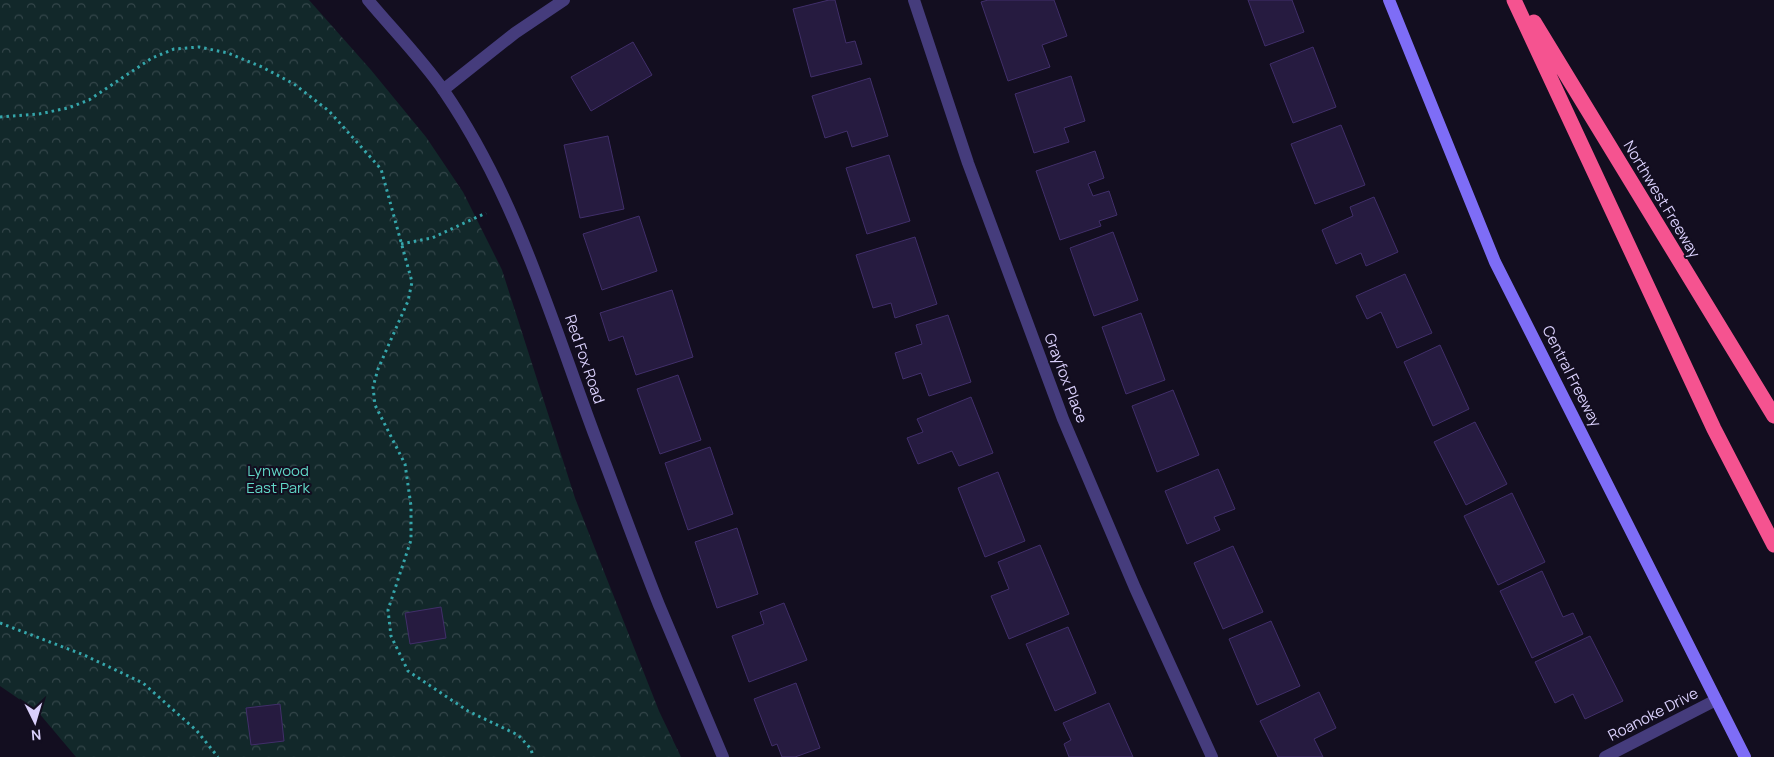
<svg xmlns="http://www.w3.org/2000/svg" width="1774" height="757" font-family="Manrope,sans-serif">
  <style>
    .park { fill: url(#park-crowns) }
    .building { fill: #261b40; stroke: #412f6a }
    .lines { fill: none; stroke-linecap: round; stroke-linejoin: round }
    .path { stroke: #35a6ab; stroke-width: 3; stroke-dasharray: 2.5 4; stroke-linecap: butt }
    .street { stroke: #453c7c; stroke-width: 12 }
    .secondary { stroke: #7e6df6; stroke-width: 12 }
    .highway { stroke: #f55390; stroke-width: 15 }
    .labels { text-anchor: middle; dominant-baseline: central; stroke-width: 4; stroke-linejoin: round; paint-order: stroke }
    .street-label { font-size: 15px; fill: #dad0fc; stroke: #130e20 }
    .park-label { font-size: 15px; fill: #61d7c6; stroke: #130e20 }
  </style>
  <defs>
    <pattern id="park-crowns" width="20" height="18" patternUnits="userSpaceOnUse" patternTransform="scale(1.25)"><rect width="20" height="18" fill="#12282a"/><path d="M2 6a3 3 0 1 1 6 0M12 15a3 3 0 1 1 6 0" fill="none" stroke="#34464a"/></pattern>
  </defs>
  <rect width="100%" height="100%" fill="#130e20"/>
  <path class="park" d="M0 0H309L371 70 426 137 463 192 502 270 575 498 659 711 681 757H76L38 712 0 686Z"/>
  <path class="building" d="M829 0H835L846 43 855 41 862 64 811 77 793 9Z
    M988 0H1054L1067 36 1042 45 1050 67 1008 81 981 2Z
    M1248 0H1292L1304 32 1265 46Z
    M633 42 652 75 591 111 571 77Z
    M1313 47 1336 107 1293 123 1270 64Z
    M1071 76 1085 121 1064 128 1069 142 1034 153 1015 94Z
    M870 78 888 136 852 147 847 131 825 138 812 96Z
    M1341 125 1365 185 1315 204 1291 144Z
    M608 136 624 209 580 218 564 145Z
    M1095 151 1104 178 1088 184 1093 196 1109 191 1117 215 1099 221 1101 226 1060 240 1036 171Z
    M889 155 910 221 867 234 846 168Z
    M1374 197 1398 252 1366 266 1361 253 1336 264 1322 230 1353 216 1350 207Z
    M639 216 657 271 602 290 583 234Z
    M1113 232 1138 300 1094 316 1070 248Z
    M915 237 937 304 895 318 891 303 873 308 856 255Z
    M1405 274 1432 333 1397 348 1381 312 1367 319 1356 296Z
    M672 290 693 357 636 375 623 336 609 341 600 313Z
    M1141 313 1165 380 1126 394 1102 327Z
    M948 315 971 382 929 396 921 373 903 379 895 353 922 344 916 325Z
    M1440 345 1469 409 1433 426 1404 362Z
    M678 375 701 440 660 454 637 389Z
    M1173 390 1199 455 1157 472 1132 406Z
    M971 397 993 453 959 466 952 451 918 464 907 438 923 432 917 419Z
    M1475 422 1507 484 1466 505 1434 442Z
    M710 447 733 514 688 530 665 463Z
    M1218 469 1235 509 1214 517 1220 530 1187 544 1165 491Z
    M998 472 1025 541 985 557 958 488Z
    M1512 493 1545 562 1498 585 1464 516Z
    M737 528 758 594 717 608 695 542Z
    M1040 545 1069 614 1009 639 991 596 1009 589 998 562Z
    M1233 546 1263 612 1223 629 1194 563Z
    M1542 571 1563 617 1573 613 1583 634 1532 658 1500 591Z
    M784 603 807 660 749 682 732 636 764 624 760 612Z
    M441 607 446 638 410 644 405 613Z
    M1271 621 1300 686 1257 705 1229 639Z
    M1068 627 1096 693 1055 711 1026 644Z
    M1590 636 1623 701 1585 719 1573 694 1555 703 1535 662Z
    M796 683 820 748 795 757H782L777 744 772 746 754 699Z
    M1319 692 1336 728 1314 739 1323 757H1278L1260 721Z
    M1109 703 1133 757H1069L1064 744 1071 740 1063 723Z
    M280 704 284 741 251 745 246 708Z"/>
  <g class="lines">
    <path class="path" d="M0 117 39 114 68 108 89 100 152 58 174 49 199 47 228 53 262 67 294 84 329 111 381 169 412 282 408 301 378 369 373 387 375 405 405 464 411 506V540L388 610 391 636 408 671 468 711 518 735 531 749 533 757
      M401 244 432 238 486 213
      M0 623 84 655 143 683 197 731 218 757"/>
    <path class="street" d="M368 0C393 30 421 58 444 91 517 198 551 319 596 439 617 494 637 550 659 605 680 656 702 706 723 757
      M914 0 968 163 1063 419 1135 588 1212 757
      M443 90 515 33 564 0
      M1605 757 1716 700"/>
    <path class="secondary" d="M1389 0 1495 262 1745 757"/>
    <path class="highway" d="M1514 0 1714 429 1774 545
      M1534 22 1774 416"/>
  </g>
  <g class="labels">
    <g class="street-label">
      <text transform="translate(1662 199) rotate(59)">Northwest Freeway</text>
      <text transform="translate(585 359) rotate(71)">Red Fox Road</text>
      <text transform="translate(1572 376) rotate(63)">Central Freeway</text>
      <text transform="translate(1066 378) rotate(69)">Grayfox Place</text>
      <text transform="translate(1653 714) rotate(-27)">Roanoke Drive</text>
    </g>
    <g class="park-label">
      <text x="278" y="470">Lynwood<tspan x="278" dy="17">East Park</tspan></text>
    </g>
  </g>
  <g transform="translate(35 722) rotate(175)" stroke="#130e20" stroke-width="4" paint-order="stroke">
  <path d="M0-4L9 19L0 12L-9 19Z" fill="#dad0fc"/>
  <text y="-8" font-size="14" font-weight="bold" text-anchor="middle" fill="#dad0fc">N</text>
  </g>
</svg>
